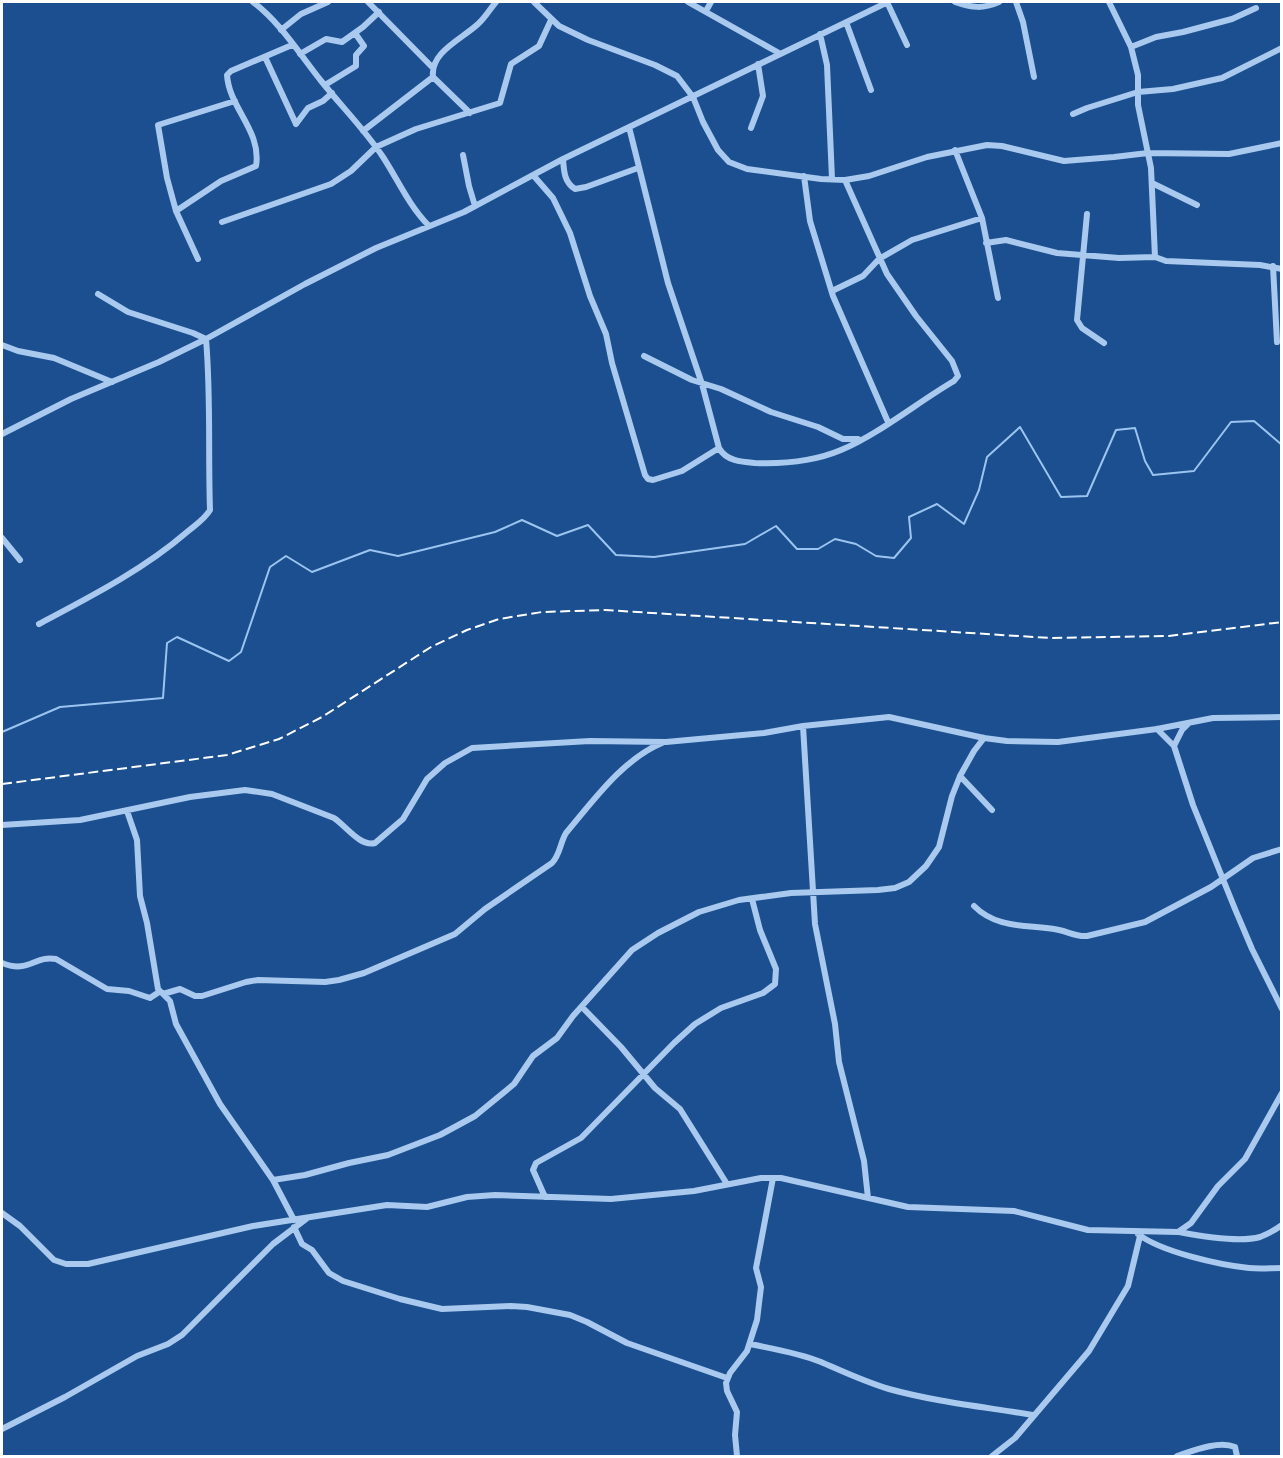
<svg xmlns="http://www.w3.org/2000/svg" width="1283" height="1458" font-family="'Space Grotesk',sans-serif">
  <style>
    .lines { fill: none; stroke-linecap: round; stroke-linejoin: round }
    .stream { stroke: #9cc4f0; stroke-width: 2 }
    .street { stroke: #a9c9ee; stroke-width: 6 }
    .rail { stroke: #fff; stroke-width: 2; stroke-dasharray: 10 4.5; stroke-linecap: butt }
  </style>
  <rect width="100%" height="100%" fill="#1b4f8f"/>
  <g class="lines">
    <path class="stream" d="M2 732 60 707 163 698 167 643 177 637 229 661 241 652 270 567 286 556 312 572 370 550 398 556 495 532 522 520 557 536 588 525 616 555 654 557 745 544 776 526 797 549H818L835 539 856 544 876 556 894 558 911 538 909 517 937 504 964 524 979 490 987 457 1020 427 1061 497 1087 496 1116 430 1135 428 1145 461 1153 475 1194 471 1231 422 1254 421 1282 445"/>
    <path class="street" d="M253 2C280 22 301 56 322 82 342 107 365 130 383 157 398 180 409 206 429 226
      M368 2 433 68
      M534 2 559 26 588 40 655 65 677 76 693 97 703 122 718 150 729 162 747 169 821 179 845 180 869 176 927 157 987 145 1002 146 1064 161 1114 157 1148 153 1229 154 1282 143
      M688 2 779 53
      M887 2 907 45
      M955 2C972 8 983 9 999 2
      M1016 2 1023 22 1034 77
      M1109 2 1131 47 1138 75V105L1151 168 1155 257 1166 261 1260 265 1282 269
      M706 11 711 2
      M846 22 871 90
      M281 30 301 14 328 2
      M820 34 827 65 832 179
      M1131 47 1156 37 1183 32 1232 19 1256 8
      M300 54 326 39 342 42 363 27 379 12
      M265 57 296 124
      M325 85 356 66V55L364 46 355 33
      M470 113 433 77C430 52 462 39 478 24 485 18 490 9 496 2
      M1073 114 1087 108 1138 92 1173 89 1222 78 1282 48
      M296 124 308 108 323 101 332 93
      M629 127 668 283 702 384 719 448C726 461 742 462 755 463 783 464 815 461 841 450 879 434 918 402 954 381L958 376 952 361 916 316 887 274 845 180
      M751 128 763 96 758 64
      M363 131 433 77
      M955 150 982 218 998 298
      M463 155 469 186 475 206
      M563 159C564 171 564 182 575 189L586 187 638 168
      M533 175 553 198 570 233 590 296 606 334 612 363 645 475 648 479 653 480 682 471 719 448
      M804 176 810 221 833 296 888 422
      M1152 183 1197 205
      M176 211 221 181 256 166C262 131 229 108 227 75L231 71 292 45
      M1087 214 1077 320 1082 328 1104 343
      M222 222 331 184 351 171 376 147 416 129 500 103 511 64 539 46 551 20
      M986 243 1006 240 1057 253 1119 258 1155 257
      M198 259 176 211 167 178 158 125 235 101
      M1273 266 1277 342
      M832 291 863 276 879 259 912 240 982 218
      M2 345 18 351 54 358 112 382
      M644 356 692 380 721 389 771 412 818 427 843 439H858
      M2 434 71 399 159 362 206 339 305 284 376 248 464 212 563 159 888 2
      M2 538 20 560
      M39 624C90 597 143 570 187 532 195 525 204 520 210 510 208 453 211 396 206 339L193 333 128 312 98 294
      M803 726 815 924 835 1024 839 1062 864 1161 868 1198
      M1157 729 1174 746 1193 805 1235 909 1252 949 1282 1009
      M1174 746 1182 730 1188 724
      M960 776 992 810
      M127 811 137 840 140 896 147 923 158 989 170 1001 176 1024 220 1104 273 1180 294 1220
      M2 825 80 820 190 797 245 790 272 794 334 818C346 826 360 847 375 843L403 819 427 779 445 763 472 748 590 741 666 742 764 733 803 726 889 717 984 738 1007 741 1058 742 1157 729 1213 718 1282 717
      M974 906C998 930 1029 924 1059 930 1069 932 1076 937 1087 936L1145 922 1211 887 1253 858 1282 849
      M2 963C29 974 34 955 56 959L107 989 129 991 150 998 159 992
      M163 994 180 989 195 996H202L246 982 258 980 325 982 339 980 364 973 455 934 485 909 552 863C560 855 560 843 566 833 593 801 623 759 662 743
      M582 1007 621 1047 655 1088 680 1109 727 1184
      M273 1180 305 1175 349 1163 388 1155 440 1135 475 1116 514 1084 533 1056 557 1038 573 1016 632 950 658 933 699 912 739 900 791 893 878 890 895 888 909 882 926 866 939 847 952 796 960 776 974 751 984 738
      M545 1197 533 1170 536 1163 581 1138 674 1043 695 1024 721 1008 763 993 775 984 776 969 760 930 752 899
      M2 1213 20 1226 54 1260 66 1264H88L253 1226 387 1205 427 1207 467 1197 495 1195 611 1199 694 1191 761 1178H781L908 1207 1014 1211 1088 1230 1178 1232 1191 1223 1218 1186 1245 1159 1282 1093
      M294 1227 302 1244 312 1250 329 1273 343 1281 400 1299 442 1309 511 1306 527 1307 570 1315 587 1322 627 1343 727 1378
      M1179 1232C1200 1236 1239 1243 1260 1237 1268 1234 1275 1230 1282 1225
      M1138 1234C1161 1252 1220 1265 1249 1268 1260 1269 1271 1268 1282 1268
      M750 1344C774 1349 799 1353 821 1362 844 1372 865 1382 889 1389 936 1402 985 1407 1033 1415
      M2 1429 65 1397 137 1356 168 1344 182 1335 273 1244 306 1219
      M737 1456 735 1435 737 1412 727 1391 726 1383 730 1373 747 1351 757 1320 761 1287 756 1268 773 1178
      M992 1456 1015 1438 1089 1351 1128 1286 1140 1236
      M1177 1456C1192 1451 1219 1440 1235 1447L1237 1456"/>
    <path class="rail" d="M2 784 227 755 279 739 322 717 431 647 467 630 499 619 542 612 605 610 1050 638 1169 636 1282 622"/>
  </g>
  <rect width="1283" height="1458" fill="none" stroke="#ffffff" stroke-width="6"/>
</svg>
